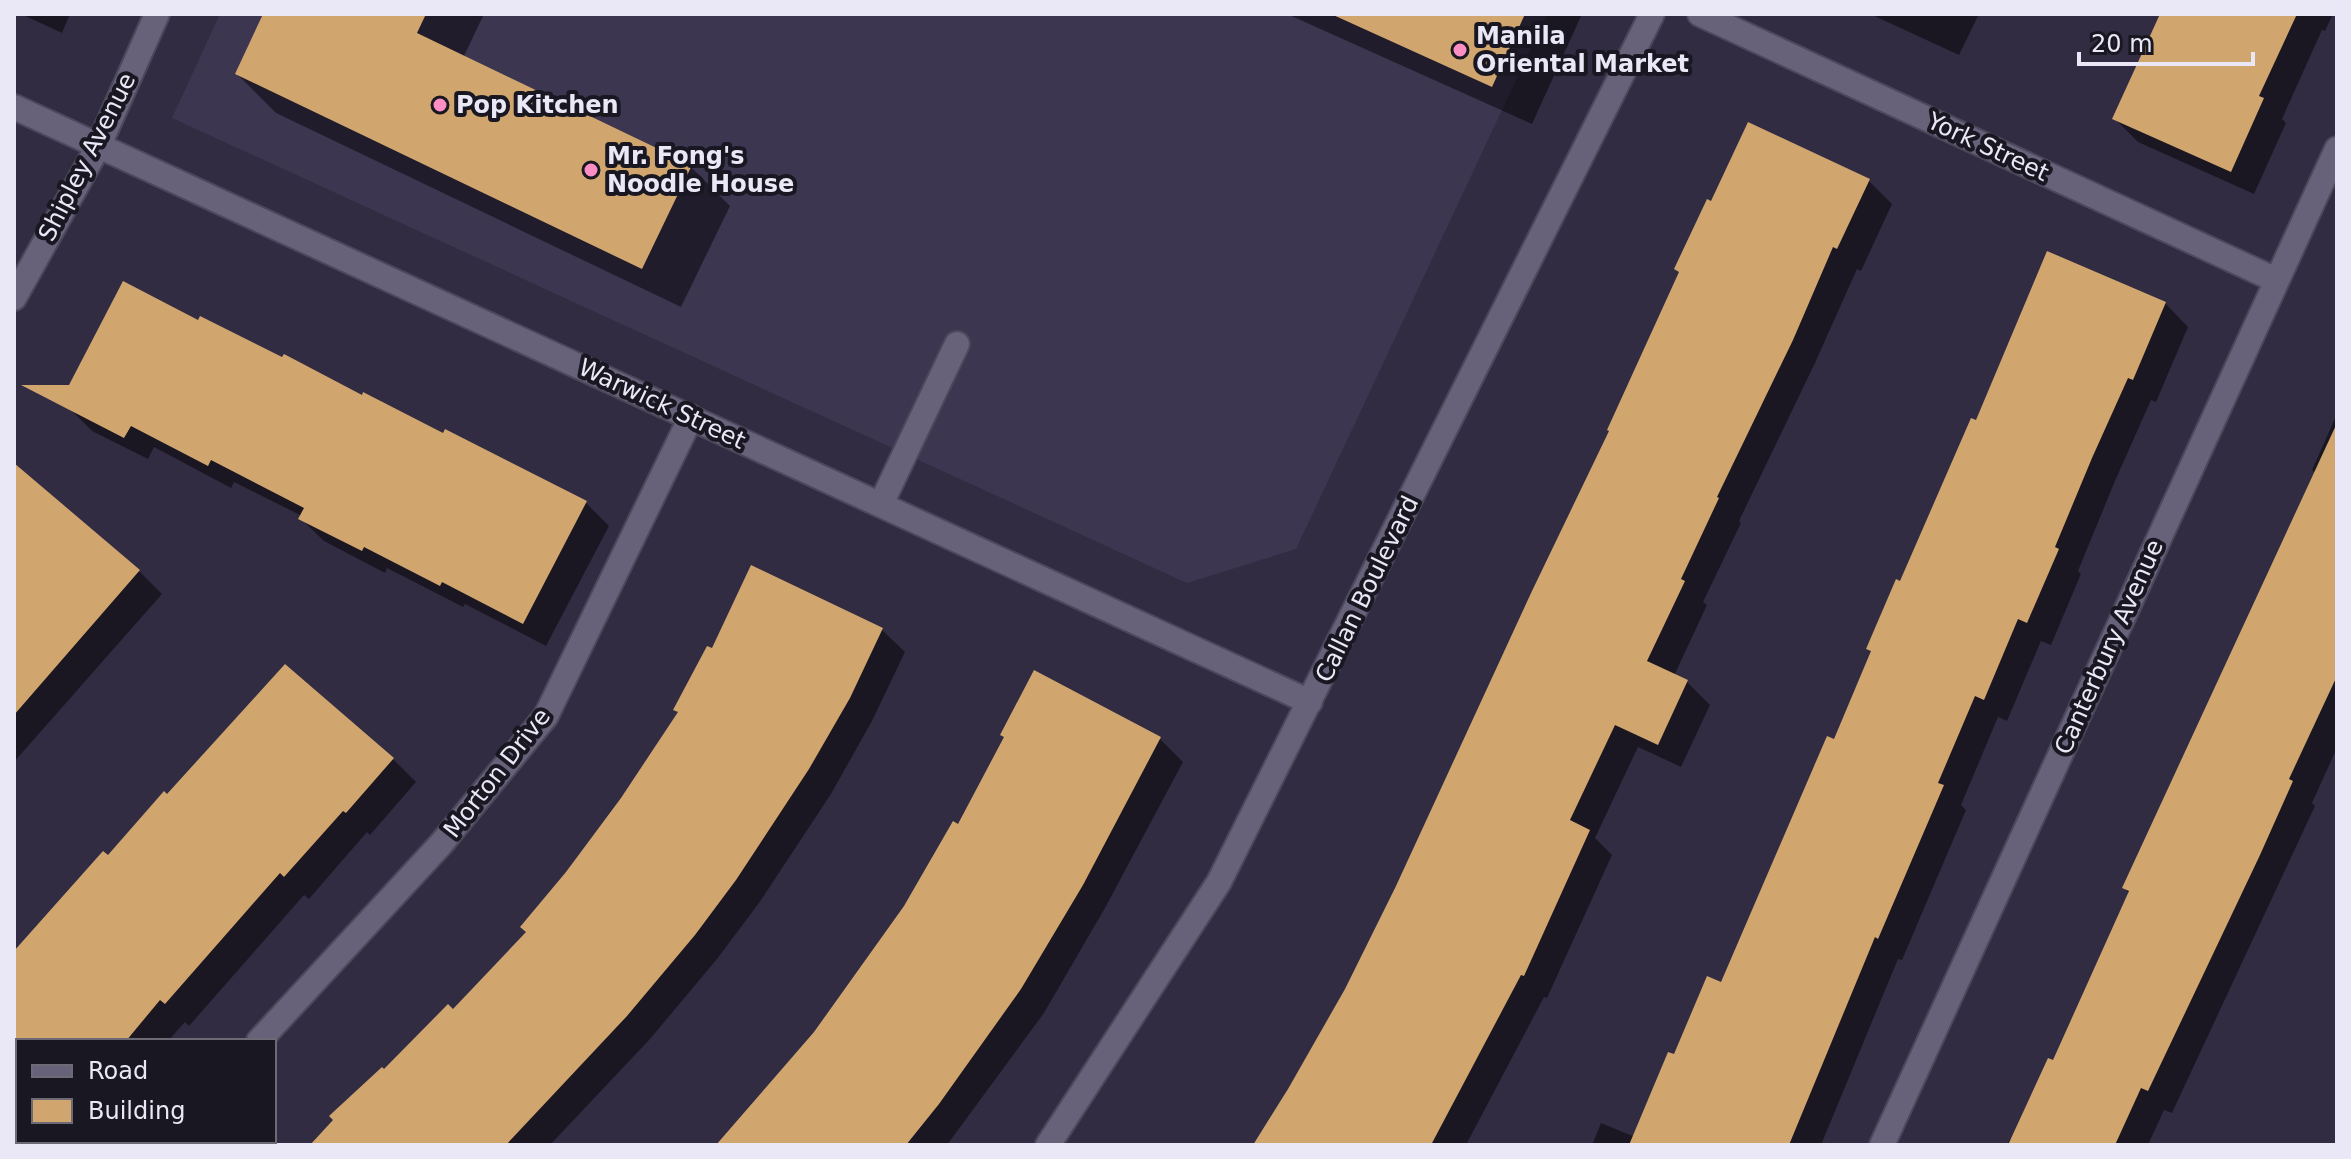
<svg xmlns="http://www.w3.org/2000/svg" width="2351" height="1159" font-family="'DejaVu Sans',sans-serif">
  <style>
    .built { fill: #3d3651 }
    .shadow { fill: #0007 }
    .building { fill: #d0a66e }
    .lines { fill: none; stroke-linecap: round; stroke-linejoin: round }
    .service-casing { stroke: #4c475a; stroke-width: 28 }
    .minor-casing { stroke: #4c475a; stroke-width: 28 }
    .tertiary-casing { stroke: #4c475a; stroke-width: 28 }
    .service { stroke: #67617a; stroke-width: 24 }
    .minor { stroke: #67617a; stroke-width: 24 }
    .tertiary { stroke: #67617a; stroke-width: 24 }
    .poi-dot { fill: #fb8fc4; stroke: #191721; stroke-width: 3 }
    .labels { text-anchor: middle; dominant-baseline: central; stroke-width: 8; stroke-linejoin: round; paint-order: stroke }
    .poi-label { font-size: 24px; font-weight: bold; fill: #eae7f6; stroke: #191721; text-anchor: start }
    .street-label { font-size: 24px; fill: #eae7f6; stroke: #191721 }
  </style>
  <rect width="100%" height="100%" fill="#322c43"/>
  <path class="built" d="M220 14H1547L1296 549 1187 583 172 118Z"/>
  <path class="shadow" d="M21 14H70L62 33Z
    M266 14H484L463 58 691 167 730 206 681 307 276 113 237 74Z
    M1287 14H1582L1532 124Z
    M1870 14H1979L1959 55Z
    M2161 14H2333L2325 31 2322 30 2282 119 2286 123 2254 194 2138 142 2115 119Z
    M1748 125 1869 181 1892 204 1861 271 1857 269 1815 363 1739 521 1741 523 1703 602 1707 605 1674 676 1687 682 1710 705 1681 767 1638 747 1595 838 1612 855 1547 998 1544 997 1466 1145H1255L1347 990 1567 527Z
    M2165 303 2188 327 2156 402 2151 400 2115 481 2078 571 2081 574 2051 645 2041 641 2007 721 1998 717 1961 805 1966 810 1902 960 1898 959 1821 1145H1592L1601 1123 1635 1137 1675 1057 1722 985 1835 741 1872 652 1869 649 1977 422Z
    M199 323 585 502 609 526 546 646 465 604 463 607 387 568 385 573 324 541 300 518 302 516 234 482 231 488 154 447 148 459 92 431 69 408Z
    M2337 414V748L2312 803 2315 806 2172 1113 2164 1110 2148 1145H2007L2010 1139 2012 1140 2054 1063 2130 894 2124 888 2316 474 2312 470Z
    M14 493 139 571 162 594 14 762Z
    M881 629 905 652 872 721 831 794 759 903 717 959 650 1039 550 1145H313L384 1072 453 1012 528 932 680 714 675 709 713 651Z
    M285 667 393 759 416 782 370 835 367 832 309 899 304 895 189 1026 185 1022 168 1041H18V1141H81L78 1145H14V953L167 797Z
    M1160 739 1183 762 1105 908 1044 1013 947 1145H719L816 1033 959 827Z"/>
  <path class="building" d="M263 14H426L417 33 692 165 642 269 235 74Z
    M1331 14H1525L1492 87Z
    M2160 14H2297L2259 96 2264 98 2231 172 2112 119Z
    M1748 122 1870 179 1837 249 1833 247 1793 340 1717 497 1719 498 1681 579 1685 581 1647 661 1688 680 1658 745 1615 725 1570 820 1590 830 1524 976 1521 975 1431 1145H1253L1288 1089 1345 989 1396 886 1532 591 1609 431 1607 430 1679 272 1674 269 1707 199 1711 201Z
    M2047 251 2166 302 2133 380 2128 378 2092 458 2055 547 2059 549 2027 623 2018 619 1984 700 1975 696 1938 783 1944 785 1878 939 1875 937 1789 1145H1629L1668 1052 1674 1054 1707 976 1721 982 1827 736 1834 739 1871 651 1866 649 1896 579 1900 581 1971 418 1976 420Z
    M123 281 198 320 200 316 282 357 284 354 362 395 363 392 443 433 445 429 587 501 523 624 442 582 440 586 364 547 362 551 298 519 304 508 211 460 208 466 131 426 124 438 21 385H69Z
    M2337 423V676L2289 779 2293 781 2260 855 2148 1091 2141 1088 2115 1145H2008L2048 1058 2053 1060 2129 891 2122 888Z
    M14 463 140 570 14 715Z
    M751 565 883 628 850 698 809 769 736 880 695 935 627 1016 506 1145H310L333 1120 329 1116 382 1067 384 1069 448 1004 453 1009 526 932 520 927 566 872 621 798 678 712 673 710 707 646 712 648Z
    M285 664 394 758 346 813 343 811 284 877 280 873 165 1004 160 1000 126 1041H14V951L103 851 108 855 164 791 167 794Z
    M1034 670 1161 737 1083 885 1021 989 939 1104 906 1145H716L814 1032 904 906 953 821 958 824 1004 737 1000 735Z"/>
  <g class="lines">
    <defs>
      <path id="service" d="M881 504 957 344"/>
      <path id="minor" d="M1700 14 2276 280
        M14 107 1310 702
        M14 298 99 145 157 14
        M259 1041 441 844 546 716 691 417
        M165 1145 169 1141
        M1882 1145 2337 149"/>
      <path id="tertiary" d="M1048 1145 1219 882 1652 14"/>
    </defs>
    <use href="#service" class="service-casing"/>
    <use href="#minor" class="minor-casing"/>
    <use href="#tertiary" class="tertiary-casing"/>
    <use href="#service" class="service"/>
    <use href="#minor" class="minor"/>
    <use href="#tertiary" class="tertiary"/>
  </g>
  <g class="poi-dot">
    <circle cx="1460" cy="50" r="8"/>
    <circle cx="440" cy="105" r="8"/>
    <circle cx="591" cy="170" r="8"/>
  </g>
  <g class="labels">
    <g class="poi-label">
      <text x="1476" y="36">Manila<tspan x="1476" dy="28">Oriental Market</tspan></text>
      <text x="456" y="105">Pop Kitchen</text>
      <text x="607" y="156">Mr. Fong's<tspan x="607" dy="28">Noodle House</tspan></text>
    </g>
    <g class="street-label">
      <text transform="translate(1988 147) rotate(25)">York Street</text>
      <text transform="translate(87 157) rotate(-63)">Shipley Avenue</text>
      <text transform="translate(662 404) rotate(25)">Warwick Street</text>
      <text transform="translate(1367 589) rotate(-64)">Callan Boulevard</text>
      <text transform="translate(2109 647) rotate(-66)">Canterbury Avenue</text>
      <text transform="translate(497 773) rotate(-52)">Morton Drive</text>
    </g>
  </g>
  <rect width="2351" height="1159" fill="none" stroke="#eae7f6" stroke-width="32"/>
  <rect x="16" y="1039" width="260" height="104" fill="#191721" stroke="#6d6a76" stroke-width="2"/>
  <rect x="32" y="1065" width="40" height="12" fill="#67617a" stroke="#6d6a76" stroke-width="2"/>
  <text x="88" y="1079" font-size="24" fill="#eae7f6">Road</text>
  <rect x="32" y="1099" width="40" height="24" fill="#d0a66e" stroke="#6d6a76" stroke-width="2"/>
  <text x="88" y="1119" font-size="24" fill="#eae7f6">Building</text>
  <path d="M2079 52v12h174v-12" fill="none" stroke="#eae7f6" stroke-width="4"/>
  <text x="2091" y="52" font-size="24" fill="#eae7f6" stroke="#191721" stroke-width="6" paint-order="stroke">20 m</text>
</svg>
